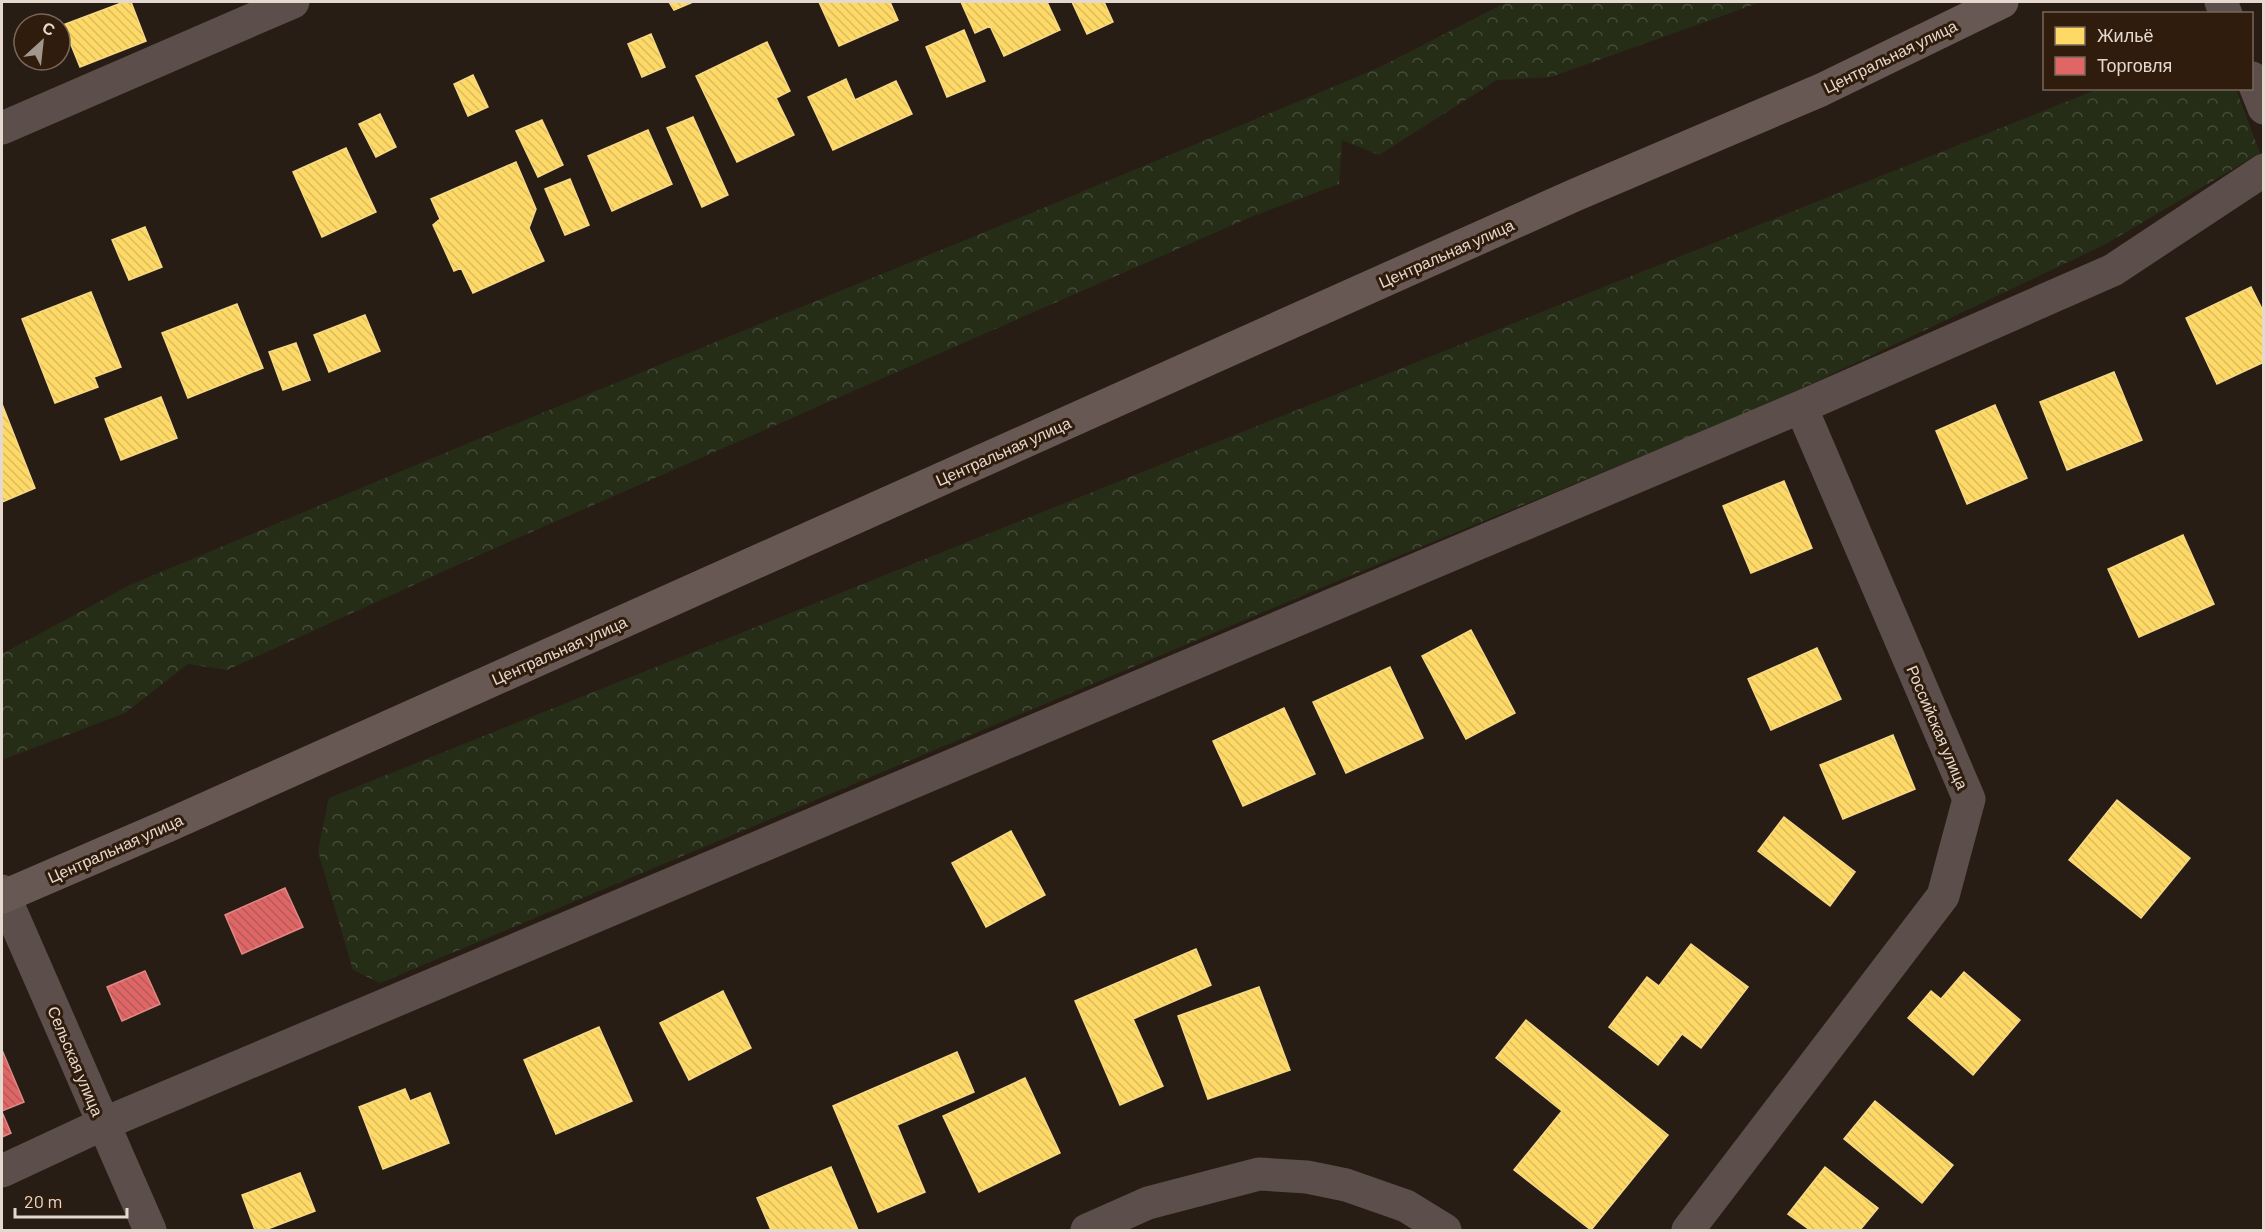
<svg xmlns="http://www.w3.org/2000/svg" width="2265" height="1232" font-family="Barlow,sans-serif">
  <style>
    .forest { fill: url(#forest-crowns) }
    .homes { fill: url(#homes-back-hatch); stroke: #f7d985; stroke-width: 1.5 }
    .shops { fill: url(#shops-back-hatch); stroke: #e28885; stroke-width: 1.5 }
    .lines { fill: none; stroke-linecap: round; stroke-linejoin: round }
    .street { stroke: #5c4e4a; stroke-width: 33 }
    .secondary { stroke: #685853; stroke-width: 33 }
    .labels { text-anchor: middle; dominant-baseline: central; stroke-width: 6; stroke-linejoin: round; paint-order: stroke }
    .street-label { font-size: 16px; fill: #e5d8ce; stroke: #2f1c0d }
  </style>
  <defs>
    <pattern id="forest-crowns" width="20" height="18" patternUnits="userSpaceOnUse" patternTransform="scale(1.5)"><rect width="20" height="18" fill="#262d17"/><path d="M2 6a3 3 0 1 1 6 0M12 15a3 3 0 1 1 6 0" fill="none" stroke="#454b38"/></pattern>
    <pattern id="homes-back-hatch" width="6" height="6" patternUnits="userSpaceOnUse" patternTransform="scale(1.5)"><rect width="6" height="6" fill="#ffd966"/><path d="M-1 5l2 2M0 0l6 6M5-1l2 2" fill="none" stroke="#dabb5e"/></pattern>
    <pattern id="shops-back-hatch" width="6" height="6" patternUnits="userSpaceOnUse" patternTransform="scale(1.5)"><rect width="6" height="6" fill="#e06666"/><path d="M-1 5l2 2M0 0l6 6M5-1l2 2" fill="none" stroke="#b25b5a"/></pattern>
  </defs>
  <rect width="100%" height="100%" fill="#271d15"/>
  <path class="forest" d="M1507 2H1761L1551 77 1497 80 1379 155 1342 140 1339 184 1253 216 486 552 227 670 188 664 125 713 2 760V654L128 586 471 442 1041 209 1378 68Z
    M2098 89H2236L2260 153 2104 245 1771 403 1323 587 380 983 353 970 318 851 329 798Z"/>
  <path class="homes" d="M124 2H131L146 41 80 67 63 25Z
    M669 2H693L674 10Z
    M819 2H890L898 20 839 46Z
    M961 2H1047L1060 30 1004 56 990 26 975 33Z
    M1072 2H1104L1113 22 1087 34Z
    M964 30 985 81 947 97 926 47Z
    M651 34 665 67 642 77 628 44Z
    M767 42 790 91 776 98 794 135 737 162 696 76Z
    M473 75 488 107 468 116 454 84Z
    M846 79 855 100 896 81 912 114 833 150 808 97Z
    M380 114 396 147 376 157 359 124Z
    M693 117 728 195 702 207 667 128Z
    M542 120 563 165 538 177 516 131Z
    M648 130 672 184 612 211 588 156Z
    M346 148 376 212 322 237 293 172Z
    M516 162 536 209 529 228 544 261 473 293 461 268 454 271 433 225 440 219 431 199Z
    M570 179 589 225 565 235 545 189Z
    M145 227 162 267 129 280 112 240Z
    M2251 287 2264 313V362L2217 384 2186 318Z
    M91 292 121 367 94 377 98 387 55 403 22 319Z
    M237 304 263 368 188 398 162 333Z
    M365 315 380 351 329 372 314 335Z
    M296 343 310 380 283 390 269 352Z
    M2114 372 2142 440 2067 470 2040 402Z
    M161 397 177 438 121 460 105 419Z
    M2 404 35 488 2 502Z
    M1995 405 2027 478 1967 504 1936 431Z
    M1784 481 1812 548 1751 573 1723 506Z
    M2183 535 2214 604 2139 637 2108 569Z
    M1471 630 1515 713 1466 739 1422 656Z
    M1817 648 1841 699 1771 730 1748 679Z
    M1390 667 1423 738 1346 773 1313 702Z
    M1284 708 1315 774 1243 806 1213 741Z
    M1893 735 1915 789 1843 819 1820 765Z
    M2117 800 2190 858 2141 918 2069 860Z
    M1784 817 1855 872 1830 906 1758 851Z
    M1011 831 1045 895 986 927 952 863Z
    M1691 944 1748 987 1701 1048 1682 1034 1658 1065 1609 1027 1647 977 1659 986Z
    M1196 949 1211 985 1133 1019 1163 1086 1120 1105 1075 1001Z
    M1964 972 2020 1020 1973 1075 1908 1018 1931 991 1941 999Z
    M1259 987 1290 1070 1208 1099 1178 1016Z
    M723 991 751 1048 689 1080 660 1023Z
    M1526 1020 1668 1135 1591 1230 1514 1170 1562 1111 1496 1058Z
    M599 1027 632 1101 556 1134 524 1060Z
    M957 1052 974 1092 897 1125 925 1192 878 1212 833 1106Z
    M1025 1078 1060 1153 979 1192 943 1116Z
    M405 1089 410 1101 430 1093 449 1143 383 1169 359 1107Z
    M1875 1101 1953 1165 1922 1203 1844 1139Z
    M831 1167 858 1230H771L757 1198Z
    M1825 1167 1878 1208 1860 1230H1810L1788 1214Z
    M300 1173 315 1211 265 1230H255L242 1195Z"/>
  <path class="shops" d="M285 888 303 927 242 954 225 915Z
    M145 971 160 1004 122 1021 107 987Z
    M2 1050 24 1102 2 1111Z
    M2 1112 11 1133 2 1137Z"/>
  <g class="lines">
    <path class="street" d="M2221 2 2226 14
      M2252 78 2264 108
      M2 128 293 2
      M2 891 150 1230
      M2 1171 103 1124 1801 407 2113 270 2264 170
      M1087 1230 1148 1203 1259 1174 1307 1177 1346 1185 1406 1206 1445 1230
      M1688 1230 1943 896 1969 799 1801 407"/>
    <path class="secondary" d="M2 897 167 826 1575 195 1821 90 2002 2"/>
  </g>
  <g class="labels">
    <g class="street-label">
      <text transform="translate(1890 56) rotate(-26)">Центральная улица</text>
      <text transform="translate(1446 253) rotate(-24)">Центральная улица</text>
      <text transform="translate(1003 451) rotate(-24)">Центральная улица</text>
      <text transform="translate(559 650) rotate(-24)">Центральная улица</text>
      <text transform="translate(1938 727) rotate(67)">Российская улица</text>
      <text transform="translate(115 848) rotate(-24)">Центральная улица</text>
      <text transform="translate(76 1061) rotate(67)">Сельская улица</text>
    </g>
  </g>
  <rect width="2265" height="1232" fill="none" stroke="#e5d8ce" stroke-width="6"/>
  <rect x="2043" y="12" width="210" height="78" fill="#2f1c0d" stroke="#78675a" stroke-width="1.5"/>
  <rect x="2055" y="27" width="30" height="18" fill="#ffd966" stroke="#78675a" stroke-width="1.5"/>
  <text x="2097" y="42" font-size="18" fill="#e5d8ce">Жильё</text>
  <rect x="2055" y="57" width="30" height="18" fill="#e06666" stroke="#78675a" stroke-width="1.5"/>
  <text x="2097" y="72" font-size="18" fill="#e5d8ce">Торговля</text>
  <g transform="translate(42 42) rotate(27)"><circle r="28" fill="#2f1c0d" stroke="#78675a" stroke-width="1.5"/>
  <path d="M0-4.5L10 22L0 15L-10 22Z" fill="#a2978d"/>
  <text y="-9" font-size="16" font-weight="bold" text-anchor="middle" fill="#e5d8ce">С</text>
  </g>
  <path d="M15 1208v9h112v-9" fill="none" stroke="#e5d8ce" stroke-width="3"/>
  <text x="24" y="1208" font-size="18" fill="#e5d8ce" stroke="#2f1c0d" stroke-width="4.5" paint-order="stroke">20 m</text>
</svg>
